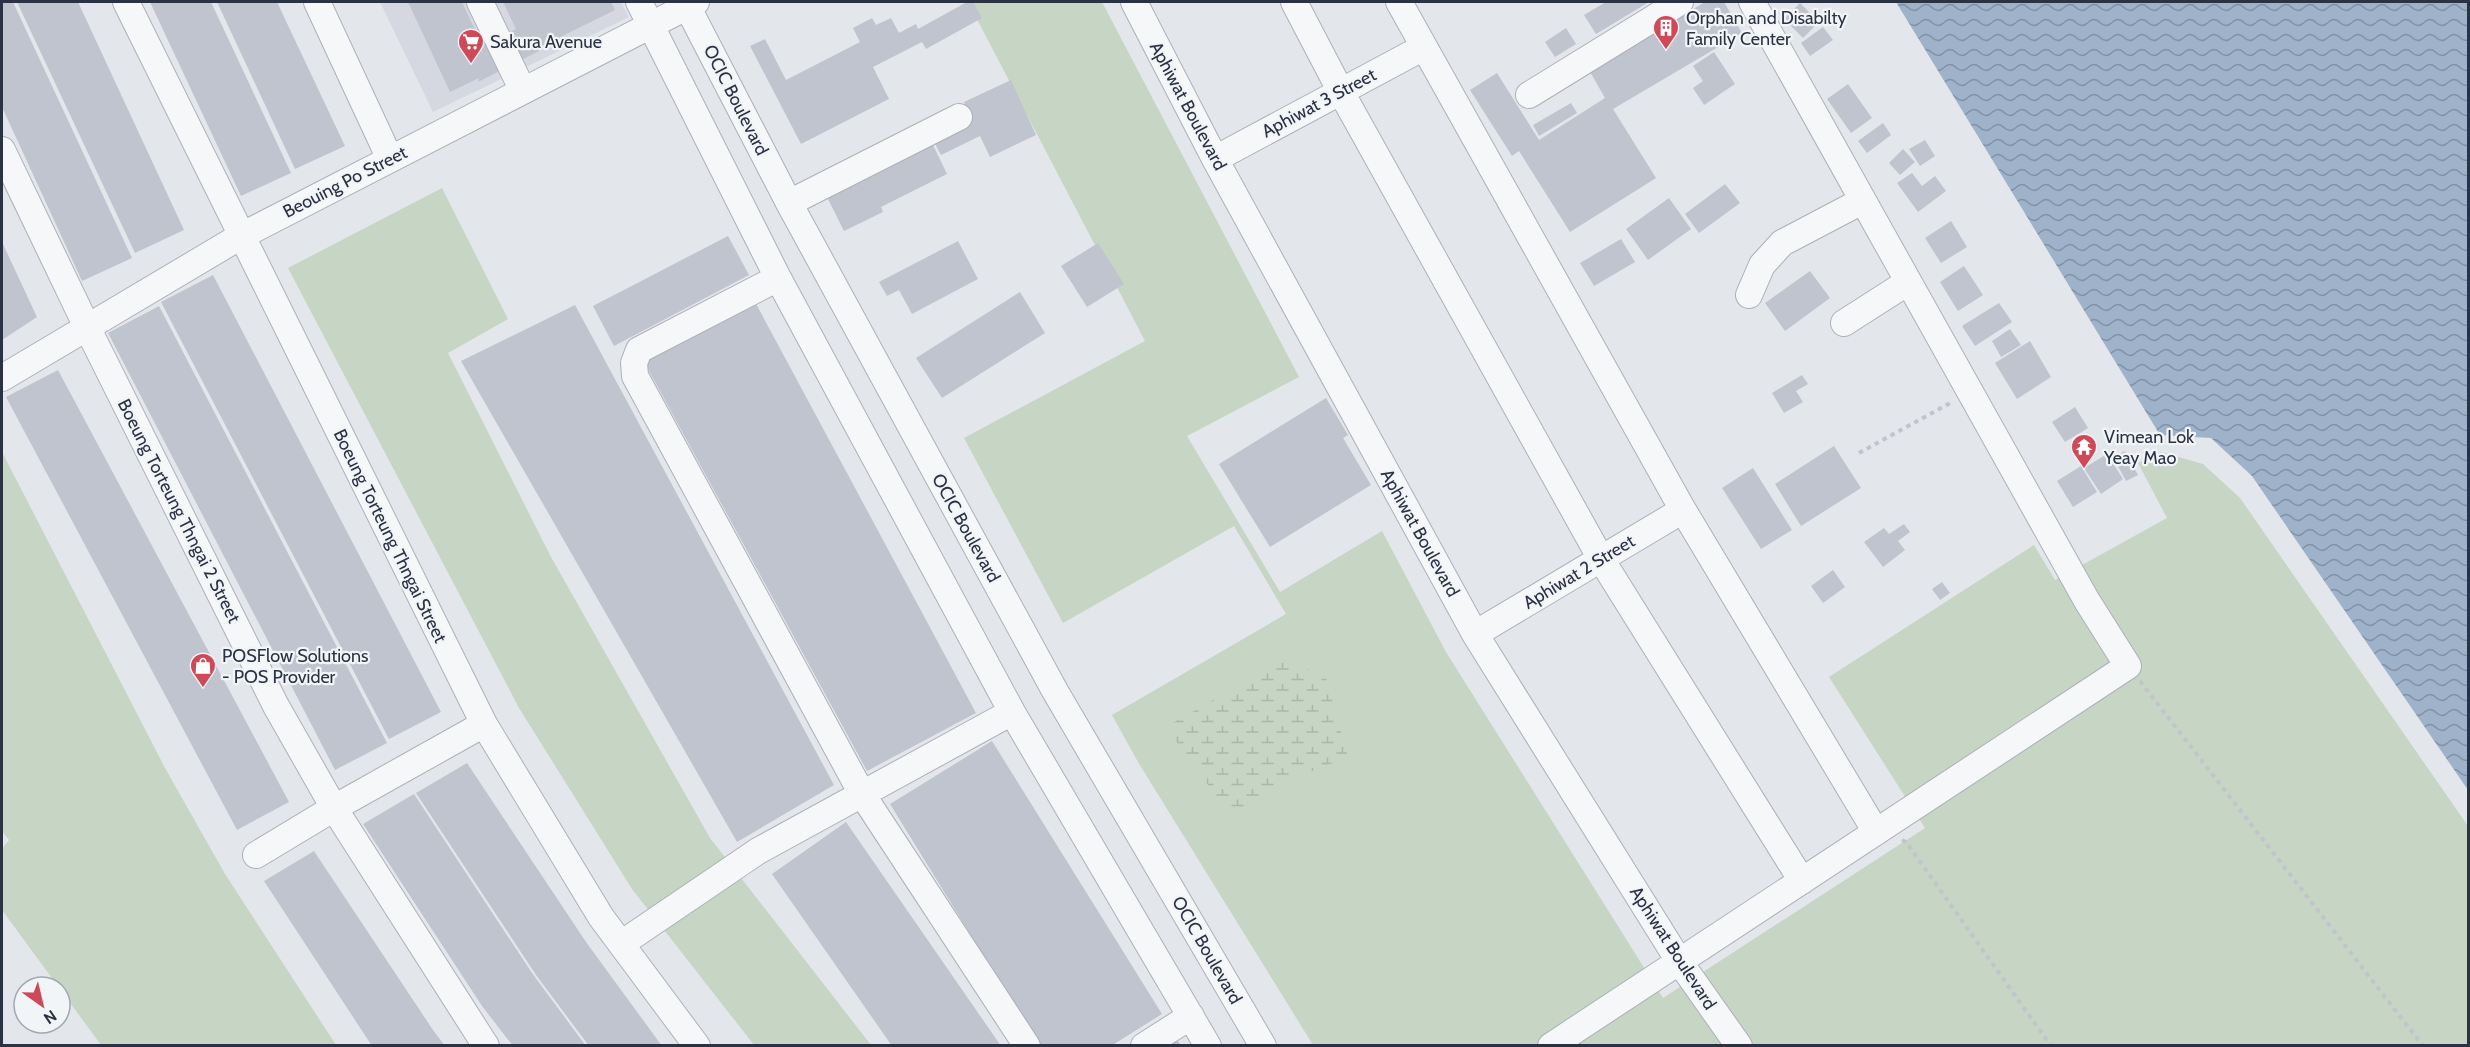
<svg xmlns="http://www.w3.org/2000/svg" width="2470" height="1047" font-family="Cabin,sans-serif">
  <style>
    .built { fill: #d5d8e0 }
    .green { fill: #c7d5c4 }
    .wetland { fill: url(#wetland-marsh) }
    .water { fill: url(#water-waves) }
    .building { fill: #c0c4ce }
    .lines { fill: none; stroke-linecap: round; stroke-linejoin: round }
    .minor-casing { stroke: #acb0b9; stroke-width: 28 }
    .path { stroke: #c1c4ca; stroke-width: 4; stroke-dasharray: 4.5 4.5; stroke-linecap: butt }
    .minor { stroke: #f6f7f9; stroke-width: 26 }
    .labels { text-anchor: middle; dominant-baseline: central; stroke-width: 4.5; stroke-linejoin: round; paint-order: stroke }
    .poi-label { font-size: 18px; fill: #2b3243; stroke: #f2f5f8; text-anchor: start }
    .street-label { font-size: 18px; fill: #2b3243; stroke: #f2f5f8 }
  </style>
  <defs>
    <pattern id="wetland-marsh" width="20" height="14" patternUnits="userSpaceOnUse" patternTransform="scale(1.5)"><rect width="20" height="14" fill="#c7d5c4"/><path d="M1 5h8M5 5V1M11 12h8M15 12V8" fill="none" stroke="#abb7aa"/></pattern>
    <pattern id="water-waves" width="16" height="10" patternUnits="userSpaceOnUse" patternTransform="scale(1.5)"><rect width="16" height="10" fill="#9eb2ca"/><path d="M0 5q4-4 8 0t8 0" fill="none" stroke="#8191a6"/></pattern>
  </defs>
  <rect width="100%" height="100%" fill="#e3e6eb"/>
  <path class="built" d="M380 2H621L629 17 433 112Z"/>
  <path class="green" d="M968 2H1102L1299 377 1187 436 1280 592 1382 531 1446 652 1663 998 1925 828 1829 677 2034 545 2055 580 2167 518 2138 463 2161 452 2203 464 2240 498 2468 826V1045H1313L1138 762 1112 715 1286 614 1234 526 1063 623 964 438 1145 341Z
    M442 188 508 319 448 353 551 557 710 838 871 1045H754L632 889 519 708 288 268Z
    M2 452 165 768 225 874 336 1045H101L2 910V849L9 840 2 831Z"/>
  <path class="wetland" d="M1279 662 1325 674 1348 757 1284 782 1232 818 1166 727Z"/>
  <path class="water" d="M1896 2H2468V790L2252 476 2211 438 2160 435Z"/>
  <path class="building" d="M2 2H13L132 258 82 281 2 107Z
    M17 2H78L184 230 135 253Z
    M150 2H211L291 173 241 196Z
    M217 2H277L345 146 295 169Z
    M408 2H462L482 45 516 29 503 2H611L615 10 544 45 545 48 478 82 479 78 450 92Z
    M967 2H973L982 18 926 49 922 42 873 67 889 99 801 144 750 46 765 39 786 80 860 42 853 28 872 18 876 25 891 18 899 33 916 24 918 29Z
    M1606 2H1649L1596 34 1584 15Z
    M1705 2H1724L1742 33 1613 109 1656 178 1570 232 1519 151 1512 156 1470 90 1497 73 1539 140 1605 98 1589 70Z
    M1800 3 1819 22 1803 38 1784 19Z
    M1823 27 1833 40 1810 56 1801 43Z
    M1566 28 1576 44 1555 57 1545 42Z
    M1714 52 1735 84 1704 105 1693 88 1703 81 1693 66Z
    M1011 80 1036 135 990 157 980 136 941 155 933 140 972 119 964 102Z
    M1848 84 1872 118 1851 133 1827 99Z
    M1571 103 1577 113 1539 136 1533 125Z
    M1883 123 1891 135 1867 153 1858 141Z
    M1925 140 1935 156 1920 166 1909 149Z
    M933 145 947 174 881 207 883 212 844 231 827 197Z
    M1903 149 1915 162 1900 175 1889 163Z
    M1912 173 1922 186 1935 176 1946 191 1918 212 1897 183Z
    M1725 184 1740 203 1699 233 1685 214Z
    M1669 198 1691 229 1648 260 1626 229Z
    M1951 221 1967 247 1941 263 1925 238Z
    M728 236 749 275 614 346 593 306Z
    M1621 239 1635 262 1594 286 1580 263Z
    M958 241 978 279 912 314 899 290 887 296 879 282Z
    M2 242 37 317 2 340Z
    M1098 243 1124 284 1087 307 1061 266Z
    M1964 266 1983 295 1958 311 1940 282Z
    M1810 271 1830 298 1785 331 1765 303Z
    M213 275 441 712 389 739 161 302Z
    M1020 292 1045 333 942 398 916 358Z
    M754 300 976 713 867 771 643 360Z
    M1999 303 2012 322 1975 346 1962 326Z
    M575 305 834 785 737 842 461 361Z
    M159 306 387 743 335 770 108 333Z
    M2010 329 2021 345 2001 357 1992 341Z
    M2030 341 2051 377 2017 399 1995 363Z
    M58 370 289 802 237 830 6 397Z
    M1802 375 1808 384 1796 391 1803 402 1784 413 1772 393Z
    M1326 398 1348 435 1343 438 1371 485 1270 547 1219 464Z
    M2075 407 2088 428 2065 442 2052 422Z
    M1834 446 1861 488 1801 526 1775 484Z
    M2125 451 2138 475 2126 481 2113 457Z
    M2107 454 2123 479 2101 494 2084 468Z
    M2081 466 2097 492 2073 507 2057 481Z
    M1753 468 1792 530 1761 549 1722 488Z
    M1904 524 1910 532 1898 541 1905 550 1883 567 1864 542 1884 528 1889 534Z
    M1833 570 1845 587 1823 603 1811 586Z
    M1942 582 1950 593 1940 600 1932 589Z
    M992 741 1162 1014 1111 1046H1039L890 804Z
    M467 763 586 942 662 1046H589L536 975 416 793Z
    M414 794 532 973 586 1046H513L482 1006 363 824Z
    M846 822 1001 1046H892L772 874Z
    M314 851 433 1030 445 1046H372L264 881Z
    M1174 1035 1181 1046H1160Z"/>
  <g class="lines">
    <defs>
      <path id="minor" d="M126 2 484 724 601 917 697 1046
        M317 2 390 159
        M480 2 523 91
        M639 2 778 278 1012 712 1208 1046
        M685 2 789 203 1055 691 1263 1046
        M1134 2 1215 159 1475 634 1679 961 1739 1046
        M1294 2 1341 92 1601 559 1802 881
        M1399 2 1683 510 1876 832
        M1529 95 1680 2
        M2 150 87 327 276 706 334 808 486 1046
        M1215 159 1424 47
        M789 203 959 117
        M778 278 639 350 634 363 635 376 862 794 1027 1046
        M1749 295 1762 265 1782 243 1862 201
        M1844 323 1908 282
        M2 378 241 236 696 2
        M1475 634 1683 510
        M256 855 334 808 484 724
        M621 944 758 851 1012 712
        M1144 1046 1191 1016
        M1551 1046 2128 666 2087 601 1752 2"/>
    </defs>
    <use href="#minor" class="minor-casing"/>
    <path class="path" d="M1859 453 1952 402
      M2140 681 2423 1046
      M1902 840 1906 842 2051 1046"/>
    <use href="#minor" class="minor"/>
  </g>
  <defs>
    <symbol id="building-pin" viewBox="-11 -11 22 30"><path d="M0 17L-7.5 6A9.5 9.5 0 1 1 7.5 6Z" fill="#ce4a58" stroke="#f2f5f8"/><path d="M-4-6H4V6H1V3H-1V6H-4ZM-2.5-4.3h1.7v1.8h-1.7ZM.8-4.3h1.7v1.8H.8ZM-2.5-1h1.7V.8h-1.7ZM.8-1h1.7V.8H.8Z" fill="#fff"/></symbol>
    <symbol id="supermarket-pin" viewBox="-11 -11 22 30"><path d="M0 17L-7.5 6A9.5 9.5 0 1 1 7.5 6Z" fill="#ce4a58" stroke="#f2f5f8"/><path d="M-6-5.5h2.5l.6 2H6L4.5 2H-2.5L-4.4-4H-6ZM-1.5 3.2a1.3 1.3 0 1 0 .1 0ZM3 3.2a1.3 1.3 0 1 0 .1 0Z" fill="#fff"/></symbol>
    <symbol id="temple-pin" viewBox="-11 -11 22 30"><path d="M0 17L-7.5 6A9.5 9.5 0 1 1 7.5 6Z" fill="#ce4a58" stroke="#f2f5f8"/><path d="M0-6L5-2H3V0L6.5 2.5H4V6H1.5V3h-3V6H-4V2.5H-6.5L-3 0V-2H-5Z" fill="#fff"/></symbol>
    <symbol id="shop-pin" viewBox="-11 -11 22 30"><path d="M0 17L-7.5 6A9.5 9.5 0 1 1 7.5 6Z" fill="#ce4a58" stroke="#f2f5f8"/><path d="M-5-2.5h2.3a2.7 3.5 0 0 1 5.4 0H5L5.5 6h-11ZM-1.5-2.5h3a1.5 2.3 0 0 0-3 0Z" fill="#fff"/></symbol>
  </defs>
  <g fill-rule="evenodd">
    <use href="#building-pin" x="1651" y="13" width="30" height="40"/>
    <use href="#supermarket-pin" x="456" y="27" width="30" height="40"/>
    <use href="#temple-pin" x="2069" y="432" width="30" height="40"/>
    <use href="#shop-pin" x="188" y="651" width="30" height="40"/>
  </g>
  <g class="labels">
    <g class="poi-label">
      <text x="1686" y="18">Orphan and Disabilty<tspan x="1686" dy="21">Family Center</tspan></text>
      <text x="490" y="42">Sakura Avenue</text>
      <text x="2104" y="437">Vimean Lok<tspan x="2104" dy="21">Yeay Mao</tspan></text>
      <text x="222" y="656">POSFlow Solutions<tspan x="222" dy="21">- POS Provider</tspan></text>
    </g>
    <g class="street-label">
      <text transform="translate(736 100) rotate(63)">OCIC Boulevard</text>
      <text transform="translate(1319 103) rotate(-28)">Aphiwat 3 Street</text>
      <text transform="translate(1188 106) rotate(62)">Aphiwat Boulevard</text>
      <text transform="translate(345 182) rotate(-27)">Beouing Po Street</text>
      <text transform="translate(179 511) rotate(63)">Boeung Torteung Thngai 2 Street</text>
      <text transform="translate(966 528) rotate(61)">OCIC Boulevard</text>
      <text transform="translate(1420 533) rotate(61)">Aphiwat Boulevard</text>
      <text transform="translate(390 536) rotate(64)">Boeung Torteung Thngai Street</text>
      <text transform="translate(1579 572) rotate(-31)">Aphiwat 2 Street</text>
      <text transform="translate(1673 948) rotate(57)">Aphiwat Boulevard</text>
      <text transform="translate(1207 950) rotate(60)">OCIC Boulevard</text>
    </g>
  </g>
  <rect width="2470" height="1047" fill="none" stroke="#2b3243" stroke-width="6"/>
  <g transform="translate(42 1005) rotate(146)"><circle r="28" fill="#f2f5f8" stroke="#a2a7b0" stroke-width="1.5"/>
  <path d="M0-4.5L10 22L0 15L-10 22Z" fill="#ce4a58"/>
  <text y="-9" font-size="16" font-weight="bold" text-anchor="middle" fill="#2b3243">N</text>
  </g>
</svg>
